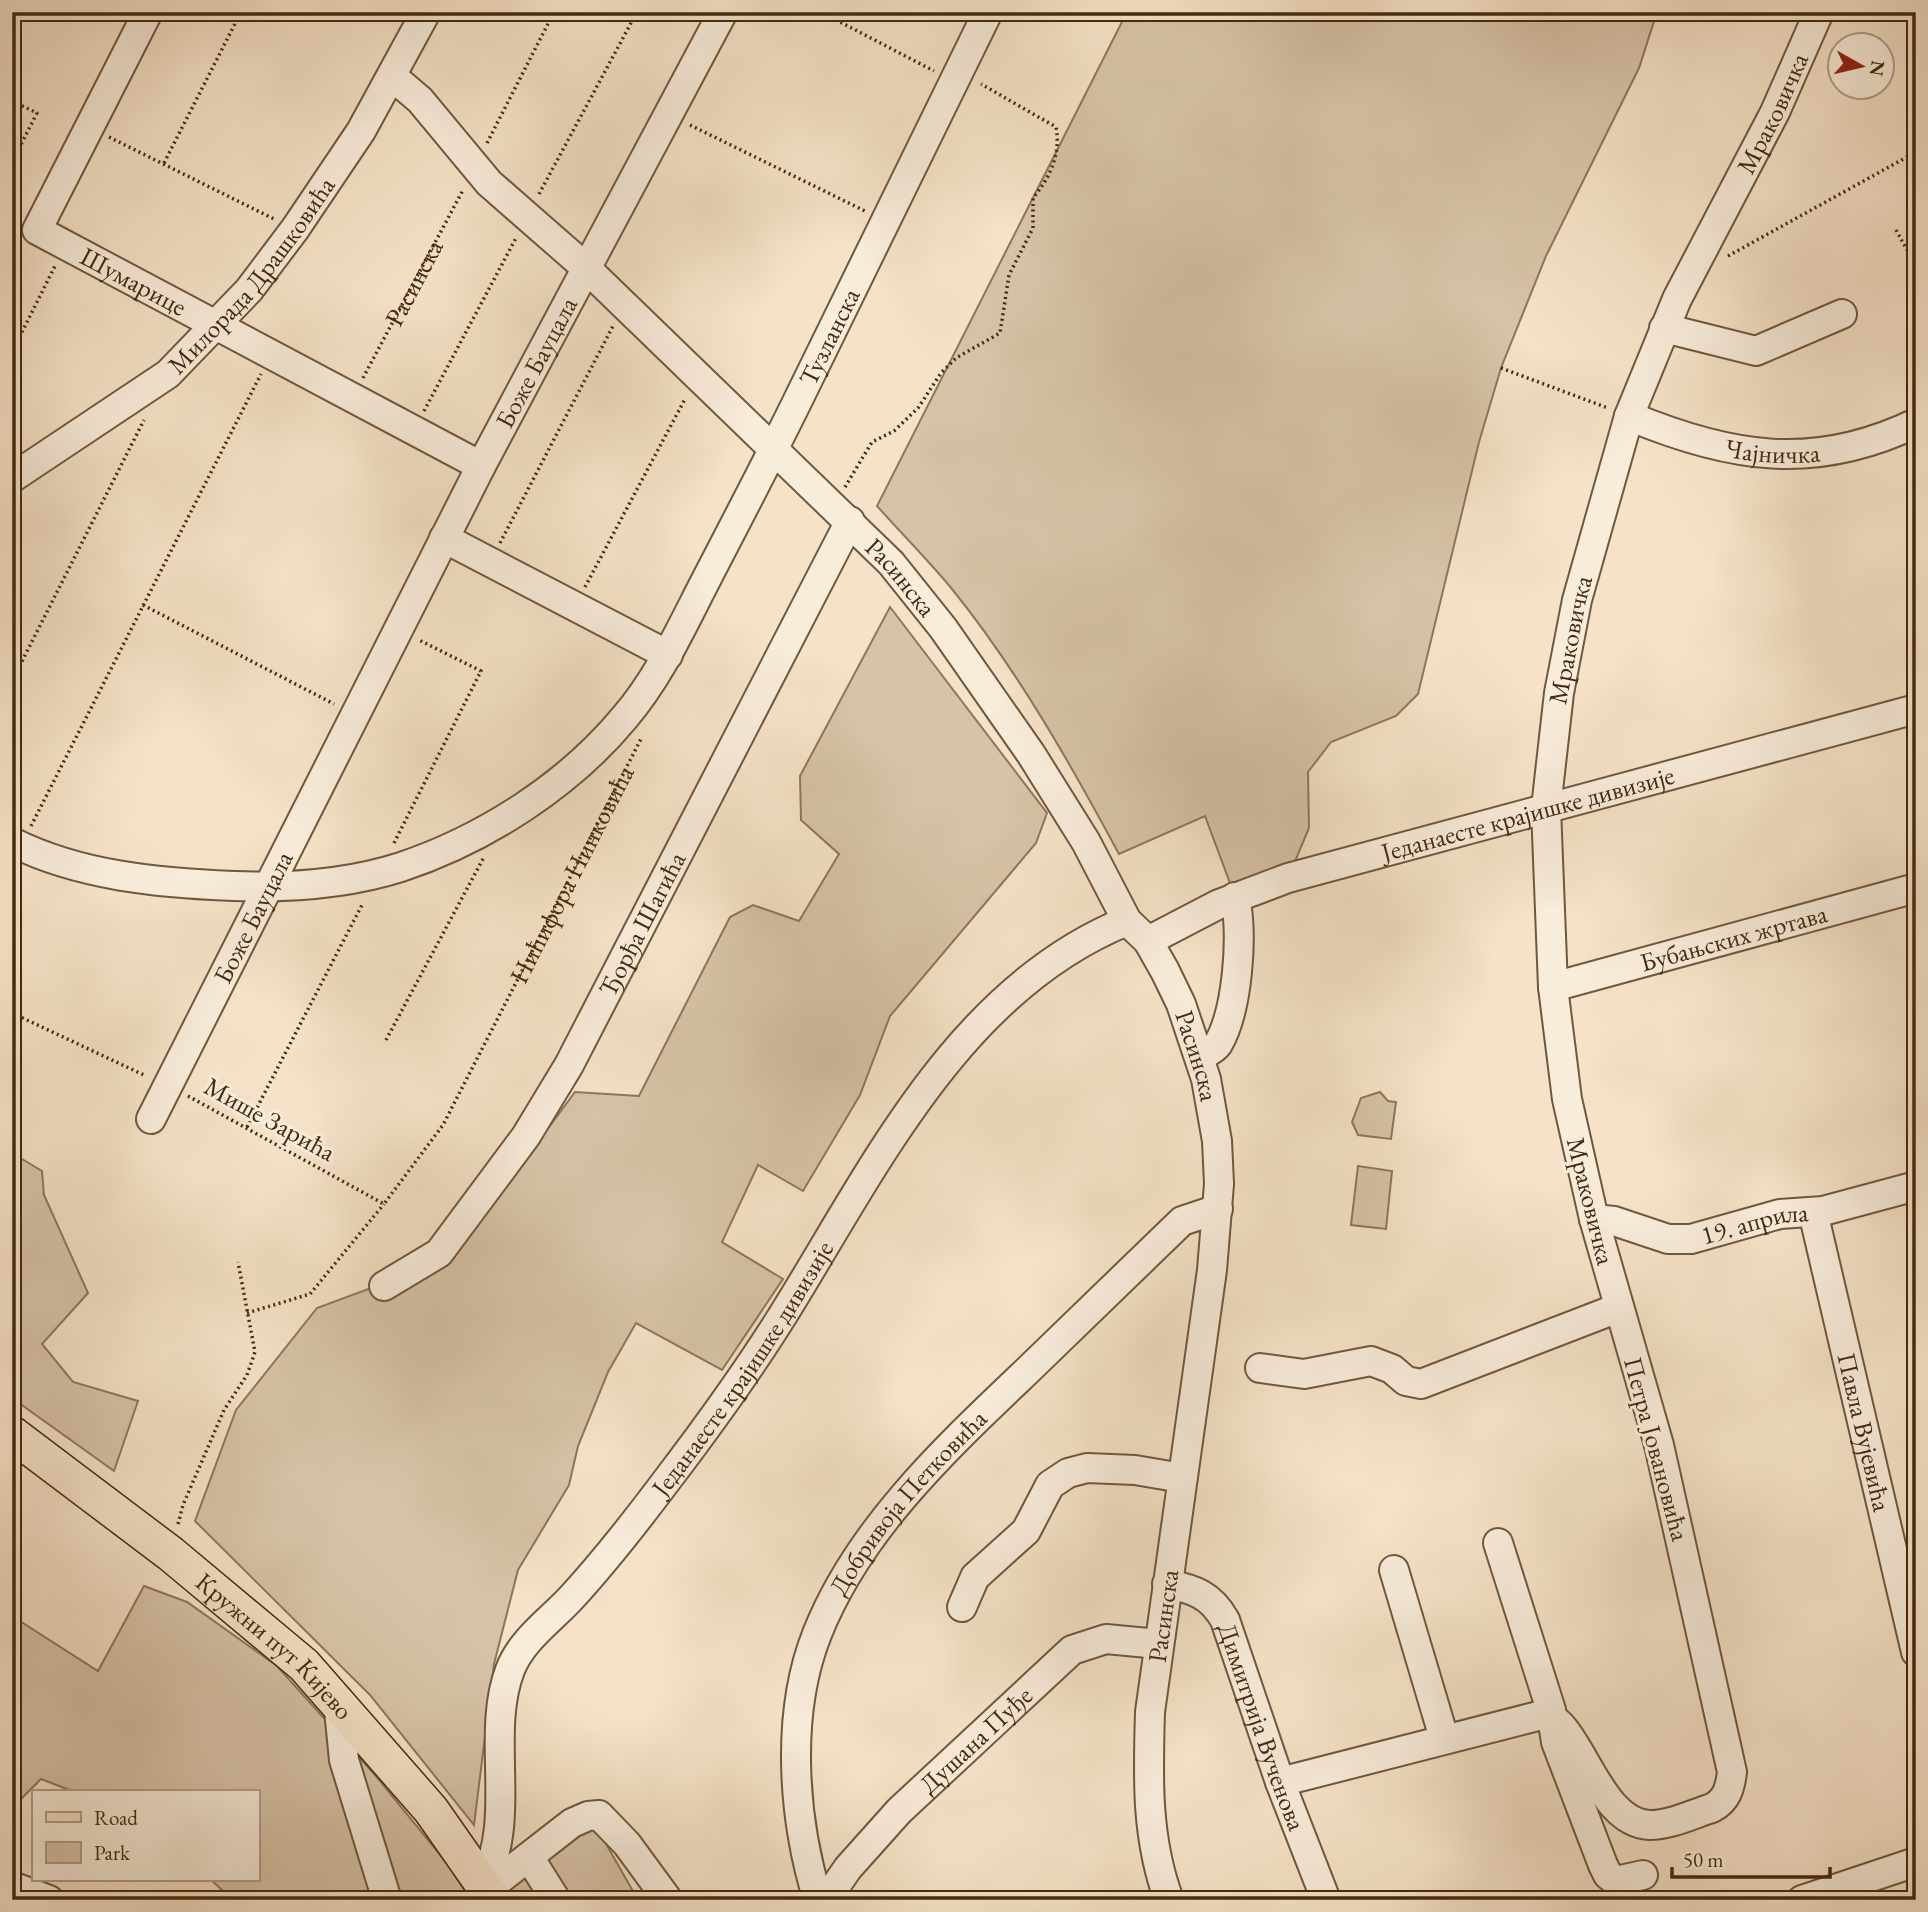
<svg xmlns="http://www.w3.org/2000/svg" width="1928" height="1912" font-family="'EB Garamond',serif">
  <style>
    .green { fill: #d7c3a8; stroke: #8e765b; stroke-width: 2 }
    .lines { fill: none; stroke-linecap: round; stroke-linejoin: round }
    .minor-casing { stroke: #70583c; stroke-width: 32 }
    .major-casing { stroke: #442a0e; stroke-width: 38 }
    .path { stroke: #442a0e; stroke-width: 3.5; stroke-dasharray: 2 3.5; stroke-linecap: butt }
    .minor { stroke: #f8ecdb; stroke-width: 28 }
    .major { stroke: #f5e2c8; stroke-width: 35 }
    .labels { text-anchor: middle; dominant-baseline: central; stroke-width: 6; stroke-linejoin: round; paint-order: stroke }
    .street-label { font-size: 26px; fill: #442a0e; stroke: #f8ecdb }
  </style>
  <rect width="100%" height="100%" fill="#f5e2c8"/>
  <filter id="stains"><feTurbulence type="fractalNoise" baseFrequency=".00286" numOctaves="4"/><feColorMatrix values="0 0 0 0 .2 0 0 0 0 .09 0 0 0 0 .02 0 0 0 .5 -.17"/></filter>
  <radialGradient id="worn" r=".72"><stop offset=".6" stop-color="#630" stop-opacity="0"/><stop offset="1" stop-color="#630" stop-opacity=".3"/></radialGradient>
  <path class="green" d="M1127 12H1657L1639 68 1546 256 1501 368 1479 442 1418 694 1396 716 1331 742 1308 772 1309 828 1288 878 1233 891 1205 816 1119 854C1070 763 1018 671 952 589 929 561 902 534 877 506Z
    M890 607 1047 813 1036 843 890 1016 860 1095 803 1191 758 1165 722 1242 783 1279 722 1370 636 1323 608 1372 578 1446 569 1485 518 1570 494 1664 474 1825 370 1695 195 1521 236 1410 317 1308 452 1258 575 1092 639 1096 730 917 753 905 799 921 839 854 801 820 800 776Z
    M1380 1092 1388 1101 1396 1102 1391 1139 1358 1135 1352 1122 1361 1098Z
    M12 1153 42 1171 44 1195 88 1293 42 1344 73 1382 138 1401 114 1471 12 1398Z
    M1358 1166 1392 1171 1386 1229 1351 1225Z
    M144 1586 187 1602 277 1666 375 1775 446 1862 471 1900H233L210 1879H257V1791H72L41 1779 12 1808V1616L98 1671Z
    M593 1821 638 1900H516L507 1886Z"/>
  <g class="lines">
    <defs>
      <g id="minor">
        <path id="s3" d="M148 12 37 230 481 466"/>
        <path id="s4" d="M393 77 420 100 489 183 585 267 891 563 943 628 1031 754 1086 842 1127 921 1148 941 1165 971 1181 1004 1206 1079 1217 1141 1219 1184 1212 1270 1150 1712C1148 1777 1146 1838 1169 1900"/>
        <path d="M1664 328 1756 351 1842 314"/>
        <path id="s5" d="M1629 416C1730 458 1814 472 1916 423"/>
        <path id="s6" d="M12 478 168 374 249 290 295 229 361 131 426 12"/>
        <path d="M444 538 668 655"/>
        <path id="s7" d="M12 842C80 876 159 883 234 886 289 888 348 884 401 867 485 839 569 785 625 717 660 676 682 626 707 578 737 520 768 461 797 402 861 272 925 142 988 12"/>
        <path id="s8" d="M1148 941 1219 904 1288 878 1916 709"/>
        <path id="s9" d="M1553 987 1916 888"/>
        <path d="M1200 1056C1206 1053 1214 1050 1218 1044 1238 1010 1243 935 1235 897"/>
        <path id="s10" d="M151 1119 481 466 723 12"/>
        <path id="s11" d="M1813 1212 1916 1652"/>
        <path id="s12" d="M1594 1219 1614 1221 1668 1239H1691L1780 1214 1823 1211 1916 1186"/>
        <path id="s13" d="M384 1286 439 1253 526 1136 569 1065 850 521"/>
        <path d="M1260 1368 1304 1374 1371 1361 1392 1369 1406 1381 1421 1384 1618 1308"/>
        <path d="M1498 1543 1551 1710 1556 1742 1603 1865 1608 1875 1616 1881 1643 1875"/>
        <path d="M1394 1570 1444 1738"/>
        <path id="s14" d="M1167 1584C1194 1589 1211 1595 1225 1620L1280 1782 1326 1900"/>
        <path d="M962 1607 975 1577 1026 1531 1050 1485 1068 1473 1087 1468 1135 1470 1182 1478"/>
        <path d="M338 1700 344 1760 387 1900"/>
        <path id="s15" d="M1280 1782 1542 1715C1579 1717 1596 1824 1650 1825 1671 1825 1693 1814 1712 1808 1727 1800 1730 1788 1732 1772L1659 1445 1594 1219 1567 1099 1553 987 1546 808 1559 693 1577 600 1629 416 1677 299 1775 112 1819 12"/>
        <path d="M529 1857 556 1900"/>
        <path id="s16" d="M483 1882C518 1821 485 1735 510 1670 522 1639 551 1620 572 1597 606 1560 637 1520 667 1480 712 1421 756 1360 794 1297 880 1156 965 986 1127 921"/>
        <path d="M12 1886 49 1900"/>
        <path d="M487 1889 572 1823 588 1816 599 1815 627 1844 668 1900"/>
        <path id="s17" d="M818 1900C793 1819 785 1715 817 1634 858 1530 946 1448 1026 1372 1078 1322 1130 1272 1182 1221L1218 1209"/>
        <path id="s18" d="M826 1900 848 1868 899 1811 1072 1650 1106 1639 1159 1644"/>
        <path d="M1802 1900 1916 1862"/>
      </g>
      <g id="major">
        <path id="s19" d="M12 1434 171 1554 304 1665 431 1810 494 1900"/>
      </g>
    </defs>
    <use href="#minor" class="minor-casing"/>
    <use href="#major" class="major-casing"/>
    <g class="path">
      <path d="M821 12 934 71"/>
      <path d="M12 101 37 113 12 162"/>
      <path d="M690 125 865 211"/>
      <path d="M109 137 274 219"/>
      <path d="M487 143 554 12"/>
      <path d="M164 163 241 12"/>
      <path d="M539 194 637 12"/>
      <path d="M1896 230 1916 266"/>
      <path d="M1728 256 1916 152"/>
      <path d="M12 352 55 266"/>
      <path d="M1501 368 1608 408"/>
      <path id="s1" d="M363 378 463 190"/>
      <path d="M424 411 516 238"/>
      <path d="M845 487 872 442 894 431 918 408 941 373 956 358 1000 333 1009 275 1033 228V198C1050 177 1061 155 1056 127L981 84"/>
      <path d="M500 543 613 326"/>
      <path d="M585 587 685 399"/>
      <path d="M143 605 334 704"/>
      <path d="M12 681 144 420"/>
      <path d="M31 826 261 374"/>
      <path d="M394 843 481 671 419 640"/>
      <path d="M12 1013 146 1076"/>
      <path d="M386 1040 484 857"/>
      <path id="s2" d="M188 1096 384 1204 443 1125 642 737"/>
      <path d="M247 1127 363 903"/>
      <path d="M247 1313 310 1294 384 1204"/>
      <path d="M178 1524 183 1505 224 1410 247 1375 255 1352 238 1262"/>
    </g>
    <use href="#minor" class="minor"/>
    <use href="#major" class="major"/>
  </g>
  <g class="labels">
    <g class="street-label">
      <text stroke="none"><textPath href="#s15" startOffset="2261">Мраковичка</textPath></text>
      <text stroke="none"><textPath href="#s6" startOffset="317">Милорада Драшковића</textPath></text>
      <text stroke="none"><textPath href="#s3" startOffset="354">Шумарице</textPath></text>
      <text stroke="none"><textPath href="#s1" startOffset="108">Расинска</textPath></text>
      <text stroke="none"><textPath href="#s7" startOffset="1102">Тузланска</textPath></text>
      <text stroke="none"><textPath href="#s10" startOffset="849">Боже Бауцала</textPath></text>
      <text stroke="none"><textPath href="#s5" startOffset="149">Чајничка</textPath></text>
      <text stroke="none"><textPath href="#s4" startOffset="714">Расинска</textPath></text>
      <text stroke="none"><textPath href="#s15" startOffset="1694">Мраковичка</textPath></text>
      <text stroke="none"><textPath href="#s8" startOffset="402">Једанаесте крајишке дивизије</textPath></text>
      <text stroke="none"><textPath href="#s2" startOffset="604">Нићифора Нинковића</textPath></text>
      <text stroke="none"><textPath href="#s10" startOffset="226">Боже Бауцала</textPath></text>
      <text stroke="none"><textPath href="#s13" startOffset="452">Ђорђа Шагића</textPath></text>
      <text stroke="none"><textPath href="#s9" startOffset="187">Бубањских жртава</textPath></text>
      <text stroke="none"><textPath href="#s4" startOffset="1281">Расинска</textPath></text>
      <text transform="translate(270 1119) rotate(29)">Мише Зарића</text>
      <text transform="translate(1591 1201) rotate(76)">Мраковичка</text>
      <text stroke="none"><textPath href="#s12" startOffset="166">19. априла</textPath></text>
      <text stroke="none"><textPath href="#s16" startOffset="598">Једанаесте крајишке дивизије</textPath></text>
      <text stroke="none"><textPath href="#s11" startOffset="226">Павла Вујевића</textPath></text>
      <text transform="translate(1657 1449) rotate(75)">Петра Јовановића</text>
      <text stroke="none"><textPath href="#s17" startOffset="432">Добривоја Петковића</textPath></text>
      <text transform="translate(1163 1616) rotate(-82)">Расинска</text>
      <text stroke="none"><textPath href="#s19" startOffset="338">Кружни пут Кијево</textPath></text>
      <text stroke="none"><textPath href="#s14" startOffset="184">Димитрија Вученова</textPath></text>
      <text stroke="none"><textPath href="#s18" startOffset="220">Душана Пуђе</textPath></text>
    </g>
  </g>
  <rect width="1928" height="1912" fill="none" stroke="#f5e2c8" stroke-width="42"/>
  <rect x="14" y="14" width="1900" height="1884" fill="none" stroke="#442a0e" stroke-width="3.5"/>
  <rect x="21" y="21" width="1886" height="1870" fill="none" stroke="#442a0e" stroke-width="2"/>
  <rect x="32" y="1790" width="228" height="91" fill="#f8ecdb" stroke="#b09e89" stroke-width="2"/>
  <rect x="46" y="1812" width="35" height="10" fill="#f5e2c8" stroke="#b09e89" stroke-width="2"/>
  <text x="94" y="1825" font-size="21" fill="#442a0e">Road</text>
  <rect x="46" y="1842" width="35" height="21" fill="#d7c3a8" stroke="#b09e89" stroke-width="2"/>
  <text x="94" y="1860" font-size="21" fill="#442a0e">Park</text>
  <g transform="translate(1861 66) rotate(98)"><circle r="33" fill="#f8ecdb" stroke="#b09e89" stroke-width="2"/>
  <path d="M0-5L12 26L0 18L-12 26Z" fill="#8f2418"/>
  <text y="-10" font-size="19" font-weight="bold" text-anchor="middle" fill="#442a0e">N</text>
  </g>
  <path d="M1672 1867v10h158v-10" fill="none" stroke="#442a0e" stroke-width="3.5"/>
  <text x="1683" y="1867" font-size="21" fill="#442a0e" stroke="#f8ecdb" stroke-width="5" paint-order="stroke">50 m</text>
  <rect width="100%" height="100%" filter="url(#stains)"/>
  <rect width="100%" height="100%" fill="url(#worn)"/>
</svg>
